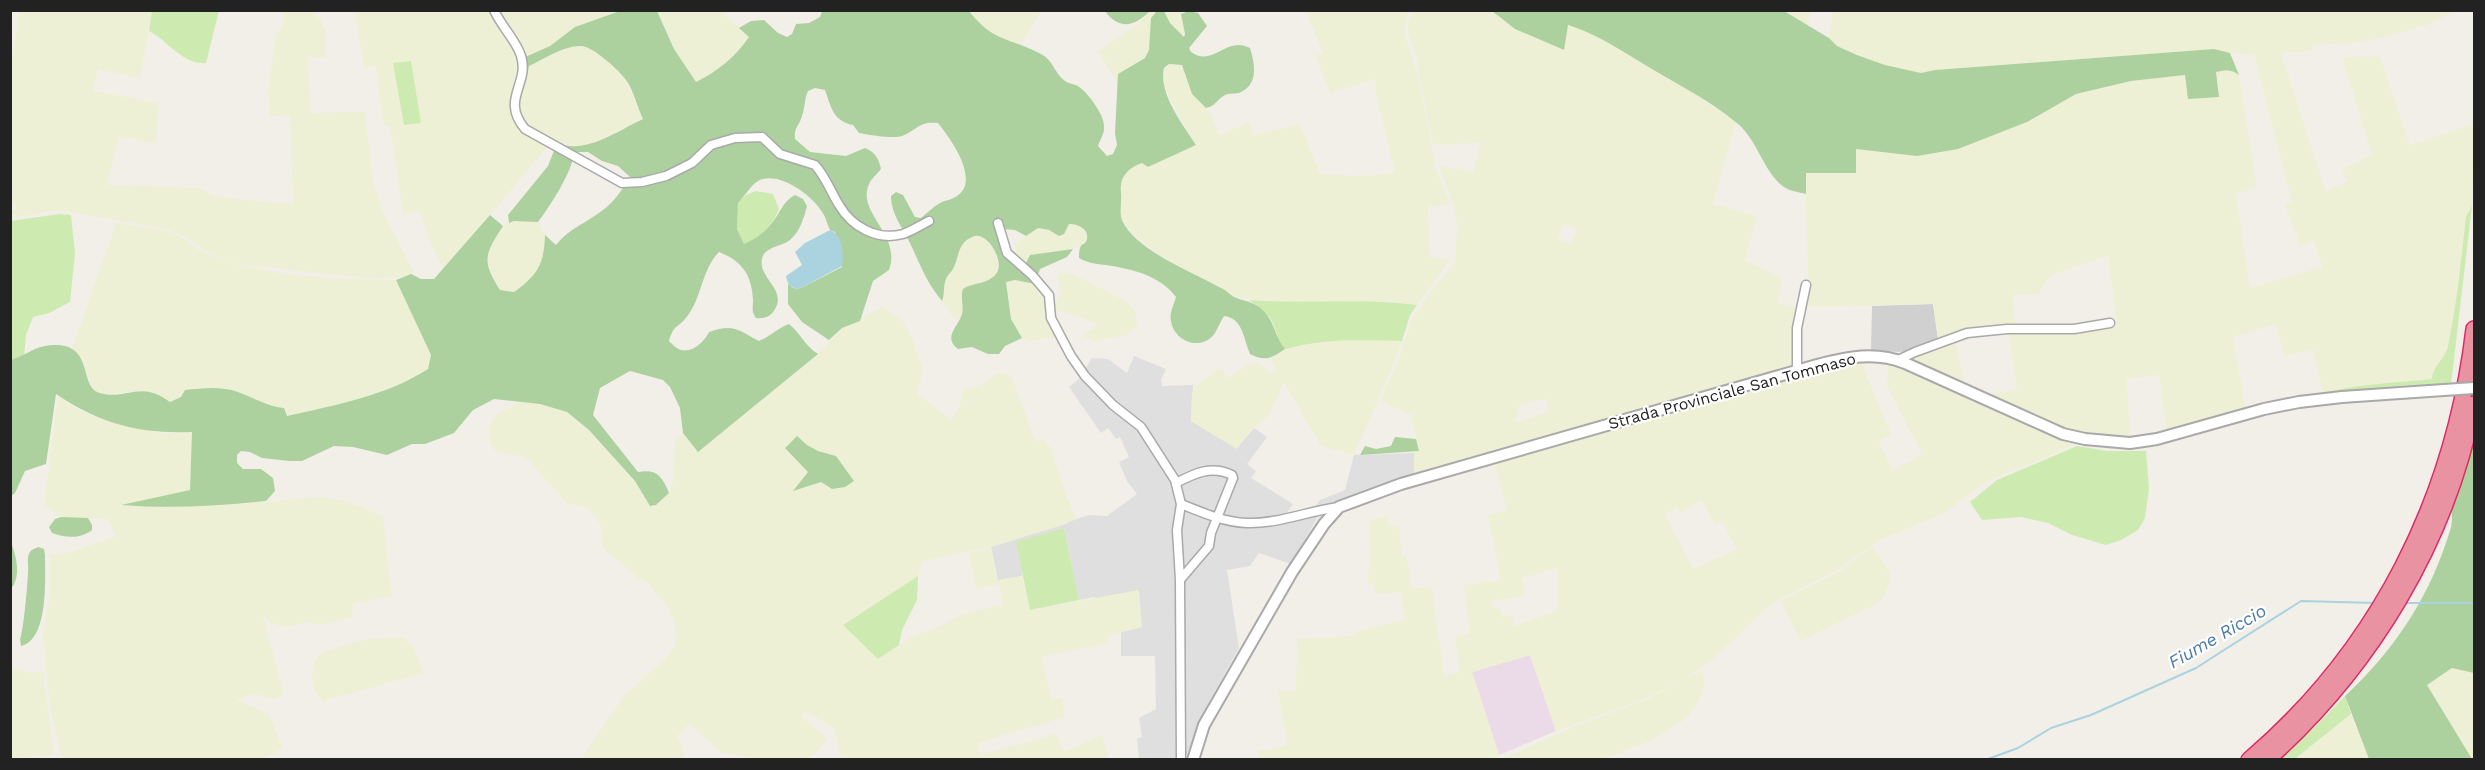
<svg xmlns="http://www.w3.org/2000/svg" width="2485" height="770" font-family="'Work Sans',sans-serif">
  <style>
    .residential { fill: #e0dfdf }
    .industrial { fill: #ebdbe8 }
    .religious { fill: #d0d0d0 }
    .farmland { fill: #eef0d5; fill-rule: evenodd }
    .grass { fill: #cdebb0 }
    .forest { fill: #add19e }
    .water { fill: #aad3df }
    .lines { fill: none; stroke-linecap: round; stroke-linejoin: round }
    .stream { stroke: #aad3df; stroke-width: 2 }
    .minor-casing { stroke: #a9a9a9; stroke-width: 11 }
    .tertiary-casing { stroke: #a9a9a9; stroke-width: 14 }
    .motorway-casing { stroke: #dc2a67; stroke-width: 18 }
    .minor { stroke: #fff; stroke-width: 8 }
    .tertiary { stroke: #fff; stroke-width: 10 }
    .motorway { stroke: #e892a2; stroke-width: 15 }
    .tertiary-bridge-casing { stroke: #a9a9a9; stroke-width: 14; stroke-linecap: butt }
    .tertiary-bridge { stroke: #fff; stroke-width: 10 }
    .labels { text-anchor: middle; dominant-baseline: central; stroke-width: 4.5; stroke-linejoin: round; paint-order: stroke }
    .street-label { font-size: 16px; fill: #222; stroke: #fff }
    .water-label { font-size: 18px; font-style: italic; fill: #4a7aab; stroke: #fff }
  </style>
  <rect width="100%" height="100%" fill="#f2efe9"/>
  <path class="residential" d="M1134 356 1166 369 1161 380 1162 386 1193 385 1191 421 1237 448 1254 428 1267 437 1247 464 1256 471 1251 478 1293 504 1285 515 1315 507 1320 500 1345 490 1354 455 1414 453V475L1324 506 1291 564 1259 553 1250 566 1227 570 1239 648 1211 698 1185 759H1139L1137 739 1142 737 1139 718 1156 709 1155 656H1121V632L1142 626 1094 597 1079 600 1064 528 1022 560V576L998 581 991 547 1089 515 1107 516 1137 494 1127 481 1119 462 1129 457 1120 437 1116 439 1108 428 1101 433 1069 387 1079 379 1092 358 1108 359 1127 373Z"/>
  <path class="industrial" d="M1530 655 1556 731 1499 755 1472 672Z"/>
  <path class="religious" d="M1933 304 1938 339 1903 352 1871 351 1872 306Z"/>
  <path class="farmland" d="M19 11H152L140 79 98 69 93 91 159 103 156 143 119 137 107 185 200 188 212 195 228 198 293 204 290 115 270 116 268 90 276 35 284 23 283 11H313L321 21 326 32V57H308L311 113 365 111 373 181 382 210 413 271 411 274 401 277 365 278 230 263 277 273 336 279 396 280 431 355 428 369 412 379 387 389 342 404 286 416 284 408 269 406 238 392 181 397 170 402 162 396 143 390 108 395 93 390 83 362 72 349 116 223 167 231 180 236 199 250 228 262 204 250 184 236 166 229 63 211H50L20 217 11 214 10 210H16V203H10V75Z
    M355 11H490L515 56 518 67 513 86 512 115 520 128 548 146 444 270 431 244 420 211 403 214 390 126 384 125 375 66 364 67Z
    M496 11H620L575 27 551 46 523 58Z
    M657 11H721L749 37 724 65 696 82 674 49Z
    M969 11H1041L1024 39 1020 43 995 37 981 26Z
    M1150 11H1157L1149 50 1145 58 1118 74 1117 82 1098 51 1138 24Z
    M1164 11H1180L1184 23V37L1180 36 1170 23Z
    M1306 11H1408L1404 31 1420 83 1436 169 1450 205 1428 206 1430 257 1450 260 1417 305 1388 301 1287 304 1235 297 1220 287 1203 280 1161 256 1130 232 1123 221 1120 212 1122 179 1130 167 1196 145 1185 128 1165 88 1163 73 1168 64 1182 65 1192 94 1211 114 1219 135 1249 122 1253 136 1300 124 1320 174 1365 176 1395 173 1376 94V79L1330 93 1315 55 1323 53Z
    M1412 11H1492L1515 29 1563 50 1568 24 1591 32 1670 77 1736 122 1713 204 1757 216 1745 261 1782 277 1778 303 1797 308 1794 367 1658 403 1659 405 1414 475V453L1419 450 1411 415 1380 401 1398 361 1411 322 1427 297 1455 263 1457 225 1454 206 1439 166 1473 172 1480 143 1433 145 1417 60 1408 32V23ZM1563 224 1577 229 1571 244 1558 240ZM1547 399 1548 412 1515 423 1520 404Z
    M1784 11H1810L1808 25Z
    M1833 11H2455L2431 24 2389 36 2355 43 2313 45V51L2281 53 2326 191 2348 181 2342 169 2372 155 2343 62 2344 57 2380 56 2410 145 2474 124 2472 206 2466 216 2452 327 2446 353 2432 373V379L2323 393 2313 350 2284 356 2276 324 2233 337 2246 410 2166 430 2159 375 2127 379 2130 442 2086 438 1995 402 1992 394 2017 389 2008 331H2075L2117 327 2108 256 2051 275 2038 294 2013 295 2015 326 1959 332 1938 339 1933 304 1809 307 1805 173H1855V148L1917 156 2027 122 2076 94 2131 81 2185 75 2188 99 2219 97 2216 71 2226 70 2234 71 2239 75 2257 187 2236 194 2250 288 2322 267 2314 241 2300 246 2285 205 2292 202 2254 54 2230 53 2214 49 1935 70 1921 73 1885 65 1837 46 1829 38Z
    M581 46 588 48 605 59 626 80 643 119 583 147H568L523 125 517 102 526 79 529 66 570 47Z
    M514 221 538 222 545 235V258L529 282 514 292 500 290 489 274 485 259 491 244 503 226Z
    M1074 223 1081 226 1087 235V239L1080 247 1037 254 1024 267 1017 261 1015 244 1032 231 1038 228H1043L1059 236 1069 224Z
    M974 235 984 238 988 242 996 254 999 268 997 274 987 281 971 285 961 296 962 316 959 319H954L942 301 946 278 954 267 962 244Z
    M1061 272 1075 275 1125 301 1136 312 1137 326 1127 335 1096 341 1084 337 1082 332 1092 330 1096 324 1084 318 1054 310 1061 290 1057 277Z
    M1008 280 1029 282 1040 287 1057 337 1031 341 1022 338 1011 319 1006 282Z
    M882 307 902 320 911 335 923 370 917 394 951 419 960 405 963 390 985 383 996 373H1004L1012 377 1035 441 1043 439 1051 448 1064 489 1076 519 1063 525 994 546 922 561 918 576 843 624 878 659 915 635 935 628 962 614 1002 605 999 585 977 589 968 553 991 548 998 580 1022 576 1030 610 1139 590 1142 627 1107 636V643L1042 657 1051 700 1062 698 1065 717 978 743 981 755 1056 734 1064 752 1102 735 1109 759H841L834 729 806 711 801 716 828 739 810 759H757L721 752 689 724 676 737 682 745 684 759H581L624 696 665 659 675 646 676 630 669 609 648 583 638 578 603 548 601 526 594 515 589 509 567 503 525 457 496 452 490 444 488 428 497 414 521 402 540 404 567 412 589 430 635 481 650 506 656 505 669 493 673 481 675 441 683 433 698 451 818 354 842 328ZM797 436 807 445 818 451 836 456 854 481 831 489 821 482 794 491 808 472Z
    M1344 339 1402 341 1392 368 1354 455 1321 446 1284 383 1269 415 1249 432 1237 449 1191 421 1192 393 1199 384 1216 370H1221L1229 378 1246 365 1258 363 1271 373 1276 369 1270 359 1285 349 1308 343Z
    M1955 339 1965 385 1907 361 1913 355Z
    M1861 362 1891 434 1878 441 1893 470 1922 454 1887 386 1888 364 1935 382 1992 409 2078 441 2052 455 1986 482 1944 513 1878 541 1840 568 1771 604 1711 661 1687 677 1702 671 1705 682 1702 695 1687 718 1653 740 1603 759H1502L1575 726 1648 699 1683 680 1644 699 1556 731 1530 655 1472 672 1499 755 1493 759 1259 760 1258 751 1283 746 1287 743 1278 691H1296L1297 639 1351 636 1361 630 1405 620 1400 592 1375 594 1374 584H1368L1370 520 1388 515 1389 526H1399L1402 555 1406 554 1412 589 1432 587 1444 676 1460 672 1455 637 1470 634 1464 585 1501 580 1488 515 1507 511 1495 462 1794 378ZM1702 500 1715 524 1722 522 1737 549 1693 569 1665 514 1678 507 1681 513ZM1558 568V610L1514 626 1512 615 1502 617 1501 611 1493 607 1492 601 1525 596 1522 578Z
    M58 396 81 411 104 420 160 433 192 432 190 490 124 505 150 507 226 505 321 497 346 501 383 516 392 596 353 603 352 618 319 625 310 622 283 627 274 624 263 616 284 694 274 700 255 694 236 699 269 714 283 748 264 759H62L50 708 43 637 50 593V555L71 552 116 536 108 519 61 517 44 505Z
    M1872 547 1880 556 1890 574 1888 587 1880 602 1801 641 1781 601 1840 571Z
    M404 637 414 649 424 673 323 701 315 692 312 679 313 665 322 652 368 639Z
    M2453 668 2474 673V759H2472L2427 685Z
    M11 669 30 673 43 671 54 755 11 758Z
    M2351 714 2369 759 2295 760Z"/>
  <path class="grass" d="M152 11H219L206 63C183 65 168 41 149 31Z
    M411 61 421 123 404 125 393 63Z
    M756 191 773 194 779 209C773 225 760 237 744 245L737 229 738 202 746 195Z
    M2472 206 2451 385 2319 397C2332 385 2410 382 2432 379 2432 367 2445 359 2448 346 2457 303 2461 259 2466 216Z
    M60 214 71 215 75 253 70 302 49 313 33 317 26 335 24 356 11 360 10 221Z
    M1249 300C1305 305 1361 297 1417 305L1410 315 1402 341C1362 340 1324 338 1285 349 1279 342 1278 336 1275 328 1270 314 1260 308 1249 300Z
    M2077 446 2107 451H2146L2149 489 2145 518 2138 530 2121 540 2106 545 2072 535 2048 523 2021 517 1982 520 1970 502 1997 480Z
    M1064 528 1079 600 1030 610 1016 542Z
    M918 576 917 600 902 630 899 645 878 659 843 625Z
    M2345 696 2351 714 2295 759 2277 760 2315 727Z"/>
  <path class="forest" d="M620 11H657L674 49 696 82C718 71 735 57 749 37L739 28 751 21 764 20 778 33 787 37 792 34 796 24 809 23 820 17 822 11H969C994 43 1009 37 1041 54 1053 60 1055 74 1065 81 1069 84 1074 84 1078 86 1088 93 1106 116 1104 129 1104 134 1100 140 1098 146L1107 156 1113 154 1117 145 1115 133 1118 74 1145 58 1149 50 1151 18 1157 11H1164L1170 23 1184 37 1185 34 1181 14 1189 11 1198 13 1207 26 1189 48 1191 52C1213 68 1226 35 1250 48 1255 64 1259 85 1239 93 1234 94 1228 93 1225 95 1217 99 1216 106 1206 108L1192 94 1182 65 1169 64 1164 68C1158 93 1183 125 1196 145L1148 167 1142 163C1128 168 1119 177 1121 193 1122 202 1119 211 1122 220 1135 250 1192 272 1219 287 1225 289 1229 294 1234 297 1243 301 1251 301 1259 307 1275 319 1274 336 1285 349 1272 358 1265 362 1250 354 1244 340 1243 318 1224 316 1220 322 1218 328 1215 333 1202 352 1174 342 1171 321 1169 314 1174 304 1176 297 1161 277 1136 270 1112 266 1100 264 1089 264 1079 258 1079 255 1079 251 1080 248 1082 242 1085 246 1087 239 1089 229 1077 223 1069 224L1064 234 1059 236 1049 230 1038 228 1026 236 1015 230 1004 229 1007 248 1024 267 1030 255 1073 249 1067 257 1040 269 1035 284 1015 280 1006 282 1011 319 1022 338 1005 346 999 354H988L972 347 958 349C942 337 959 326 962 314 964 306 960 298 963 289 973 282 987 285 996 274 1006 263 987 229 972 237 958 243 959 256 954 267 952 272 947 275 946 279 943 286 945 294 942 301 925 280 921 266 910 243 903 228 891 214 891 196L896 192 903 195 915 217 921 218C927 213 933 207 940 203 945 200 952 200 957 196 981 180 950 138 938 123 919 121 917 130 902 136 895 139 868 135 859 133L853 125C833 121 831 107 825 90L815 88 808 91C804 100 805 108 802 116 799 127 794 126 795 139L810 152 846 156 865 148C875 152 879 159 881 169 877 174 871 179 869 184 856 213 902 234 889 270L873 281 860 321 842 328 829 340 802 322 788 304V284L793 288 799 289 842 267 835 232 830 230C827 224 826 217 822 212 812 195 778 170 758 181 751 185 744 197 738 203L737 229 744 244C754 240 764 233 771 224 780 214 782 202 795 195L803 199 807 206C804 218 800 231 791 239 783 247 764 246 762 259 758 278 787 290 775 309 771 317 764 319 756 318 751 311 753 308 753 300 752 275 742 261 719 252 701 270 702 300 685 319 675 330 674 325 669 341 672 344 677 349 681 350 693 353 705 341 709 332 733 323 739 330 759 341 771 336 778 328 789 324 801 334 805 346 818 354L698 452 683 433 680 408 670 387 663 380 630 371 600 388 593 415 638 472C657 469 662 476 669 493L656 505 650 506 635 481 589 430 567 412 540 404 494 399 473 410 454 433 425 444H412L387 455 353 447 334 446 302 461H289L262 458 250 452 241 451 237 455V463L243 469H261L273 478 275 491 266 501C218 506 170 509 121 505L190 490 192 432C140 434 100 424 56 394L46 464 25 471 15 493 11 496V360C22 357 33 348 45 346 97 338 77 387 100 393 126 401 140 379 170 402L181 397 185 390C203 388 221 386 238 392 254 398 267 406 284 408L287 416C335 405 386 396 428 369L431 355 396 280 411 274 421 279H434L490 215 503 226C485 254 481 261 500 290L514 292C538 275 544 264 545 235L556 245C568 229 588 222 603 210 615 201 622 190 630 177L618 166 602 161 588 152H574C574 169 549 208 538 222L514 221 509 223 508 215 548 166 557 143C585 155 617 131 643 119 637 107 634 91 626 80 619 70 593 47 582 46 565 45 544 59 529 66L526 79 517 102 523 58 550 46 575 27Z
    M1105 11H1150C1134 27 1119 30 1105 11Z
    M1492 11H1784L1829 38 1837 46 1857 55 1885 65 1921 73 1935 70 2214 49 2230 53 2239 75C2232 69 2225 70 2216 72L2219 97 2188 99 2185 75 2131 81 2076 94 2027 122 1958 149 1917 156 1856 149V173H1806V194C1799 192 1789 191 1784 187 1764 173 1758 141 1738 124 1709 99 1669 80 1637 60 1614 46 1594 33 1568 25L1564 50 1515 29Z
    M797 436 807 445 818 451 836 456 854 481 845 487 832 489 821 482 793 491 808 472 785 448Z
    M1395 437 1416 439 1419 451 1360 455 1365 446 1376 449 1391 446Z
    M2474 438V673L2452 668 2427 685 2472 759H2369L2345 696C2396 649 2432 593 2451 527 2453 519 2451 511 2452 504 2456 482 2467 459 2474 438Z
    M61 517 88 518 92 525V530C81 539 65 538 52 533L49 527 55 519Z
    M11 543C17 557 21 577 11 589Z
    M38 547 44 549 45 555C45 578 49 640 21 646L20 639C23 635 28 581 28 572 29 565 26 558 30 552 32 549 34 549 38 547Z"/>
  <path class="water" d="M830 230C843 235 844 254 842 266L799 289C790 288 788 285 786 276L802 265 795 252 805 243Z"/>
  <g class="lines">
    <path class="stream" d="M2402 603H2474
      M1985 760 2018 748 2051 728 2091 715 2196 668 2301 601 2376 603"/>
    <defs>
      <path id="minor" d="M494 10C501 26 516 40 521 56 530 84 500 99 525 129L622 183 642 182 666 176 692 163 711 145 735 138 762 137 780 154 815 165C825 176 831 192 839 205 852 227 877 241 903 234 912 231 921 225 929 221
        M998 223 1007 253 1032 275 1049 295 1051 318 1071 356 1085 376 1113 405 1141 427 1175 480 1181 504 1177 530 1180 580 1181 760
        M1898 360 1915 352 1967 333 2007 329H2074L2110 323
        M1797 371V328L1806 285
        M1176 483C1195 473 1212 465 1232 475L1233 478 1211 533 1209 546 1180 580
        M1181 504C1203 513 1224 522 1247 523 1278 524 1308 511 1339 507"/>
      <path id="tertiary" d="M1193 760 1204 725 1292 572 1324 524 1339 507 1401 484 1817 365C1848 357 1875 351 1905 363L2063 434 2085 439 2130 443 2157 439 2264 409 2299 402 2342 397 2444 390"/>
      <path id="motorway" d="M2249 760C2379 649 2454 498 2474 329
        M2267 760C2371 667 2447 542 2474 404"/>
    </defs>
    <use href="#minor" class="minor-casing"/>
    <use href="#tertiary" class="tertiary-casing"/>
    <use href="#motorway" class="motorway-casing"/>
    <use href="#minor" class="minor"/>
    <use href="#tertiary" class="tertiary"/>
    <use href="#motorway" class="motorway"/>
    <defs>
      <path id="tertiary-bridge" d="M2444 390 2474 388"/>
    </defs>
    <use href="#tertiary-bridge" class="tertiary-bridge-casing"/>
    <use href="#tertiary-bridge" class="tertiary-bridge"/>
  </g>
  <g class="labels">
    <g class="street-label">
      <text transform="translate(1732 391) rotate(-15)">Strada Provinciale San Tommaso</text>
    </g>
    <g class="water-label">
      <text transform="translate(2217 636) rotate(-30)">Fiume Riccio</text>
    </g>
  </g>
  <rect width="2485" height="770" fill="none" stroke="#222222" stroke-width="24"/>
</svg>
